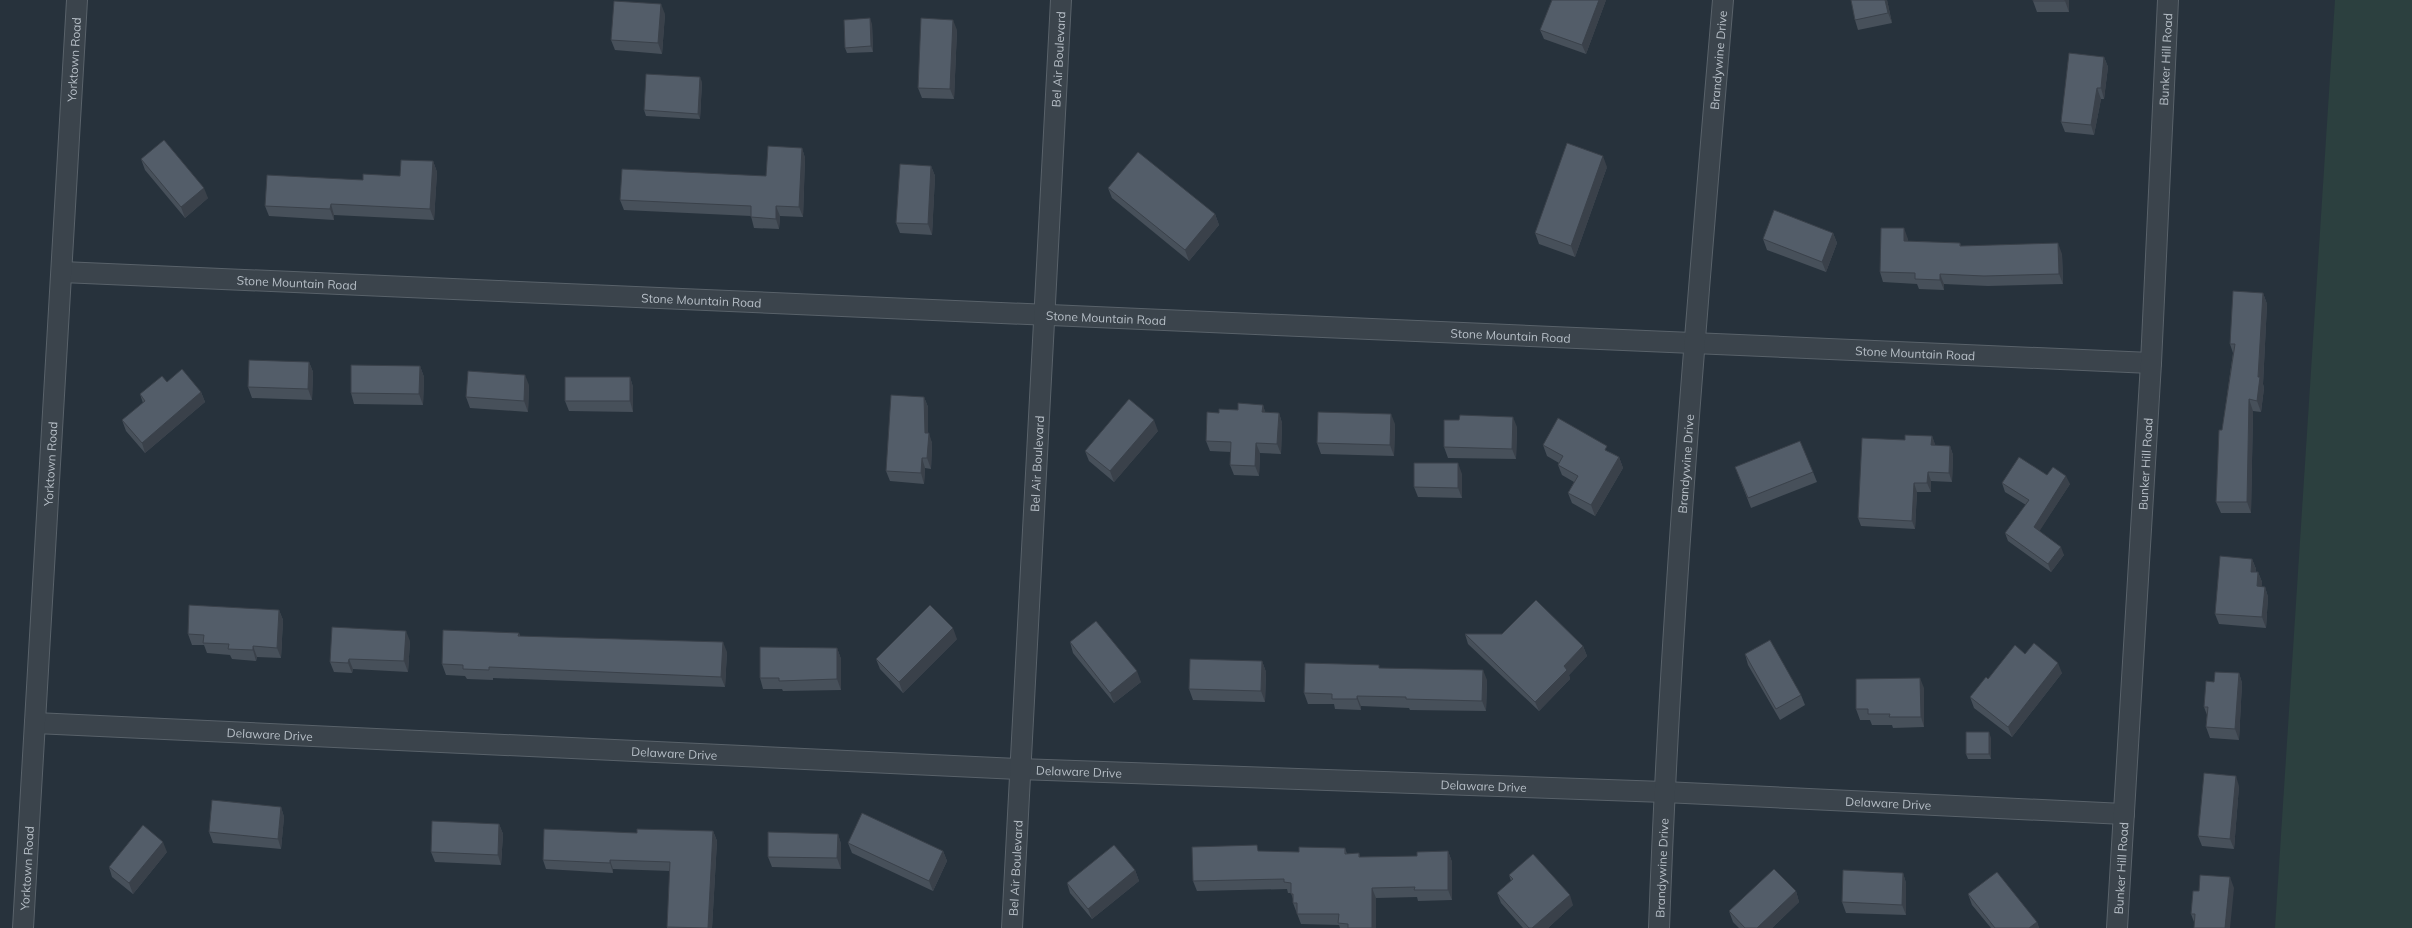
<svg xmlns="http://www.w3.org/2000/svg" width="2412" height="928" font-family="Mulish,sans-serif">
  <style>
    .green { fill: #2c403f }
    .lines { fill: none; stroke-linecap: round; stroke-linejoin: round }
    .street-casing { stroke: #59626a; stroke-width: 22 }
    .street { stroke: #3b444c; stroke-width: 20 }
    .wall { fill: #47505a }
    .shaded-wall { fill: #3a414a }
    .building { fill: #535d69; stroke: #3a414a }
    .labels { text-anchor: middle; dominant-baseline: central; stroke-width: 4.5; stroke-linejoin: round; paint-order: stroke }
    .street-label { font-size: 12px; fill: #b7bfc7; stroke: #202931 }
  </style>
  <rect width="100%" height="100%" fill="#27323c"/>
  <path class="green" d="M2335 0H2412V928H2275Z"/>
  <g class="lines">
    <defs>
      <g id="street">
        <path id="s1" d="M62 272 2151 363"/>
        <path id="s2" d="M35 723 1019 769 1664 792 2124 814"/>
        <path id="s3" d="M23 928 77 0"/>
        <path id="s4" d="M1012 928 1061 0"/>
        <path id="s5" d="M1659 928C1670 618 1697 309 1723 0"/>
        <path id="s6" d="M2117 928 2151 363 2168 0"/>
      </g>
    </defs>
    <use href="#street" class="street-casing"/>
    <use href="#street" class="street"/>
  </g>
  <path class="wall" d="M1606 0 1586 54 1544 39 1540 30Z
    M1851 0H1887L1892 23 1858 30 1855 20Z
    M2069 0V12H2037L2033 1Z
    M665 14 662 54 615 50 611 40Z
    M872 24 873 52 847 53 845 48Z
    M957 30 954 99 922 98 918 88Z
    M2104 57 2108 67 2104 99H2101L2094 135 2065 132 2061 122Z
    M702 82 700 119 646 116 644 110Z
    M802 148 805 158 803 217 780 216 779 229 754 228 751 216 624 210 620 200 766 176Z
    M141 159 208 198 185 218 145 170Z
    M433 161 437 172 434 220 334 215V220L269 216 265 206 363 180 400 176Z
    M931 166 935 176 932 235 900 233 896 223Z
    M1607 167 1575 257 1539 244 1535 233Z
    M1108 188 1215 214 1219 225 1189 261 1112 198Z
    M1833 233 1837 243 1826 272 1767 250 1763 239Z
    M1908 239V241L1960 243 1961 246 2062 254 2063 284 1988 286 1944 284V290L1919 289 1917 284 1883 282 1880 272Z
    M2263 293 2267 304 2263 384 2264 388 2261 412 2253 411 2251 513H2221L2216 502 2222 430 2233 353 2230 344Z
    M309 362 313 372 312 400 252 398 248 387Z
    M420 366 424 377 423 405 354 404 351 393Z
    M630 377 633 387V412L569 411 565 401Z
    M529 385 528 412 470 408 466 397Z
    M201 392 205 402 145 453 126 431 122 420 143 403 140 394Z
    M924 397 928 407V433L932 443 931 469 925 468 924 484 890 481 886 471Z
    M1263 405 1265 412 1279 413 1282 423 1281 454 1260 453 1259 476 1234 475 1230 465 1231 452 1210 451 1206 441 1219 413Z
    M1459 420 1517 427 1516 459 1448 458 1444 447Z
    M1395 424 1394 456 1321 454 1317 443Z
    M1158 431 1114 482 1089 461 1085 451Z
    M1932 436 1935 445 1950 446 1953 455 1952 482 1931 481V492H1917L1915 529 1861 526 1858 518 1905 440Z
    M1543 445 1610 452 1619 457 1623 468 1595 516 1572 503 1568 493 1574 482 1562 475 1558 465 1559 463 1547 456Z
    M1735 467 1813 472 1817 482 1751 508Z
    M1462 474V498L1418 497 1414 487Z
    M2047 475 2070 484 2039 531 2064 555 2051 572 2008 541 2005 533 2026 505 2005 492 2002 483Z
    M2252 559 2256 569V572H2258L2262 582 2261 587H2265L2268 597 2266 628 2219 624 2215 614Z
    M279 610 283 620 281 658 257 657 256 661 232 659 230 655 207 653 204 645H192L188 634Z
    M519 633 520 636 727 652 725 687 493 678V680L467 679 465 676 446 675 442 664Z
    M1465 634 1583 646 1587 656 1569 675 1570 679 1539 711 1468 644Z
    M957 639 903 693 880 669 876 659Z
    M410 641 408 672 353 669 352 673 334 672 330 662Z
    M1070 642 1141 682 1114 703 1073 653Z
    M837 648 841 659V690L783 691 782 689H763L760 678Z
    M1745 654 1801 695 1805 705 1780 720 1748 665Z
    M2025 654 2062 673 2012 737 1974 708 1970 697 1988 679Z
    M1262 661 1266 672 1265 702 1193 700 1189 689Z
    M1380 668 1487 680 1486 711 1410 710 1409 708 1361 706V710L1335 709 1334 704H1308L1304 693Z
    M2239 673 2242 683 2239 740 2210 738 2206 727 2207 715 2204 707 2214 682Z
    M1924 688V727L1893 728 1892 725H1872L1870 720H1860L1856 709Z
    M1991 738V759H1968L1966 754Z
    M2239 786 2234 849 2202 846 2198 836Z
    M281 807 284 817 281 849 213 843 209 832Z
    M499 824 503 834 501 865 435 862 431 852Z
    M713 831 717 841 712 928H667L670 871 613 869V873L546 869 543 860 637 833Z
    M838 834 841 844V869L772 867 768 857Z
    M848 843 943 851 947 861 933 891 852 853Z
    M1345 848 1347 854 1359 853 1360 857 1417 856 1448 851 1452 862V900L1418 901 1417 897 1376 898V928H1340L1339 925 1301 924 1293 903V899L1291 893H1288L1287 889 1197 891 1193 881 1260 851 1299 852Z
    M167 852 133 894 112 877 109 867Z
    M1135 870 1139 881 1092 919 1070 893 1067 883Z
    M1903 873 1906 883V915L1846 913 1842 902Z
    M1509 875 1573 905 1548 928H1523L1501 903 1497 893 1511 881Z
    M2234 888 2194 922 2191 914Z
    M1796 891 1799 902 1772 928H1739L1733 922 1729 911Z
    M1968 894 2037 922 2039 928H1991L1972 905Z"/>
  <path class="shaded-wall" d="M1599 0H1606L1586 54 1582 45Z
    M1885 0H1887L1892 23 1888 13Z
    M2065 0H2069V12L2065 1Z
    M661 4 665 14 662 54 658 43Z
    M870 18 872 24 873 52 871 46Z
    M953 20 957 30 954 99 950 89Z
    M2104 57 2108 67 2104 99 2101 88Z
    M700 77 702 82 700 119 698 114Z
    M2097 88 2101 99 2094 135 2091 125Z
    M802 148 805 158 803 217 799 207Z
    M1603 156 1607 167 1575 257 1571 246Z
    M433 161 437 172 434 220 430 209Z
    M931 166 935 176 932 235 928 224Z
    M204 188 208 198 185 218 181 207Z
    M331 204 334 215V220L330 209Z
    M776 206 780 216 779 229 776 219Z
    M1215 214 1219 225 1189 261 1185 250Z
    M1904 228 1908 239V252L1904 241Z
    M1833 233 1837 243 1826 272 1822 262Z
    M2058 243 2062 254 2063 284 2059 274Z
    M1940 274 1944 284V290L1940 280Z
    M2263 293 2267 304 2263 384 2264 388 2261 412 2257 401Z
    M309 362 313 372 312 400 308 389Z
    M420 366 424 377 423 405 419 394Z
    M525 375 529 385 528 412 524 401Z
    M630 377 633 387V412L630 401Z
    M201 392 205 402 145 453 142 443Z
    M924 397 928 407V439L929 433 932 443 931 469 927 458 925 433Z
    M2249 399 2253 411 2251 513 2247 502Z
    M1263 405 1266 415 1262 412Z
    M1279 413 1282 423 1281 454 1277 444Z
    M1391 414 1395 424 1394 456 1390 445Z
    M1513 417 1517 427 1516 459 1512 449Z
    M1154 420 1158 431 1114 482 1110 471Z
    M1932 436 1935 444 1934 454 1931 445Z
    M1256 443 1260 453 1259 476 1255 466Z
    M1950 446 1953 455 1952 482 1949 473Z
    M1619 457 1623 468 1595 516 1591 505Z
    M922 458 925 468 924 484 921 473Z
    M1458 463 1462 474V498L1458 488Z
    M1928 472 1931 481V492L1927 483Z
    M2066 476 2070 484 2037 535 2034 527Z
    M1914 483 1917 492 1915 529 1912 521Z
    M2061 547 2064 555 2051 572 2048 564Z
    M2252 559 2256 569 2255 582 2251 572Z
    M2258 572 2262 582 2261 597 2257 586Z
    M2265 587 2268 597 2266 628 2262 617Z
    M279 610 283 620 281 658 277 648Z
    M953 628 957 639 903 693 899 682Z
    M406 631 410 641 408 672 404 661Z
    M723 642 727 652 725 687 721 677Z
    M253 646 257 657 256 661 253 650Z
    M1583 646 1587 656 1569 675 1570 679 1539 711 1535 702 1564 666Z
    M837 648 841 659V690L837 679Z
    M349 659 353 669 352 673 348 663Z
    M1262 661 1266 672 1265 702 1261 691Z
    M2058 663 2062 673 2012 737 2008 727Z
    M1483 670 1487 680 1486 711 1482 701Z
    M1137 671 1141 682 1114 703 1110 693Z
    M2239 673 2242 683 2239 740 2235 729Z
    M1920 678 1924 688V727L1921 717Z
    M1357 696 1361 706V710L1357 699Z
    M1989 732 1991 738V759L1989 754Z
    M2236 776 2239 786 2234 849 2230 839Z
    M281 807 284 817 281 849 278 839Z
    M499 824 503 834 501 865 498 855Z
    M713 831 717 841 712 928H708Z
    M838 834 841 844V869L837 858Z
    M163 842 167 852 133 894 129 883Z
    M943 851 947 861 933 891 929 881Z
    M1448 851 1452 862V900L1448 890Z
    M610 860 613 869V873L610 863Z
    M1135 870 1139 881 1092 919 1088 909Z
    M1903 873 1906 883V915L1902 905Z
    M2230 877 2234 888 2230 928H2225Z
    M1372 888 1376 898V928H1372Z
    M1796 891 1799 902 1772 928H1757Z
    M1570 895 1573 905 1548 928H1532Z
    M2037 922 2039 928H2029Z"/>
  <path class="building" d="M1552 0H1599L1582 45 1540 30Z
    M1851 0H1885L1888 13 1855 20Z
    M2033 0H2065V1H2033Z
    M614 1 661 4 658 43 611 40Z
    M870 18 871 46 845 48 844 20Z
    M921 18 953 20 950 89 918 88Z
    M2069 53 2104 57 2101 88H2097L2091 125 2061 122Z
    M646 74 700 77 698 114 644 110Z
    M164 140 204 188 181 207 141 159Z
    M1567 143 1603 156 1571 246 1535 233Z
    M768 146 802 148 799 207 776 206V219L751 217V206L620 200 622 169 766 176Z
    M1138 152 1215 214 1185 250 1108 188Z
    M401 160 433 161 430 209 331 204 330 209 265 206 267 175 363 180V174L400 176Z
    M900 164 931 166 928 224 896 223Z
    M1774 210 1833 233 1822 262 1763 239Z
    M1881 228H1904V241L1960 243V246L2058 243 2059 274 1984 276 1940 274V280L1915 279V273L1880 272Z
    M2233 291 2263 293 2258 377H2260L2257 401 2249 399 2247 502H2216L2219 430H2222L2235 344H2230Z
    M249 360 309 362 308 389 248 387Z
    M351 365 420 366 419 394 351 393Z
    M182 369 201 392 142 443 122 420 145 401 140 394 162 376 167 382Z
    M468 371 525 375 524 401 466 397Z
    M565 377H630V401H565Z
    M891 395 924 397 925 433H929L927 458H922L921 473 886 471Z
    M1129 399 1154 420 1110 471 1085 451Z
    M1238 403 1263 405 1262 412 1279 413 1277 444 1256 443 1255 466 1230 465 1231 442 1206 441 1207 412 1219 413V409L1238 410Z
    M1318 412 1391 414 1390 445 1317 443Z
    M1460 415 1513 417 1512 449 1444 447V420H1459Z
    M1558 418 1607 446 1605 450 1619 457 1591 505 1568 493 1578 476 1558 465 1563 456 1543 445Z
    M1905 435 1932 436 1931 445 1950 446 1949 473 1928 472 1927 483H1914L1912 521 1858 518 1862 438 1905 440Z
    M1800 441 1813 472 1748 498 1735 467Z
    M2019 457 2047 475 2053 467 2066 476 2034 527 2061 547 2048 564 2005 533 2029 500 2002 483Z
    M1414 463H1458V488L1414 487Z
    M2220 556 2252 559 2251 572H2258L2257 586 2265 587 2262 617 2215 614Z
    M1536 600 1583 646 1564 666 1567 670 1535 702 1465 634H1502Z
    M189 605 279 610 277 648 253 646V650L228 649 229 644 203 643 204 635 188 634Z
    M930 605 953 628 899 682 876 659Z
    M1096 621 1137 671 1110 693 1070 642Z
    M332 627 406 631 404 661 349 659 348 663 330 662Z
    M443 630 519 633 518 636 723 642 721 677 489 667V670L463 669V665L442 664Z
    M1770 640 1801 695 1776 709 1745 654Z
    M2034 643 2058 663 2008 727 1970 697 1986 677 1988 679 2015 645 2025 654Z
    M760 647 837 648V679L779 681V678H760Z
    M1190 659 1262 661 1261 691 1189 689Z
    M1305 663 1379 665V668L1483 670 1482 701 1406 699V697L1357 696V699H1332V694L1304 693Z
    M2215 672 2239 673 2235 729 2206 727 2208 707H2204L2206 681 2214 682Z
    M1920 678 1921 717H1889L1890 714H1868V709H1856V679Z
    M1966 732H1989V754H1966Z
    M2204 773 2236 776 2230 839 2198 836Z
    M212 800 281 807 278 839 209 832Z
    M862 813 943 851 929 881 848 843Z
    M432 821 499 824 498 855 431 852Z
    M143 825 163 842 129 883 109 867Z
    M544 829 637 833V829L713 831 708 928 667 927 670 862 610 860V863L543 860Z
    M768 832 838 834 837 858 768 857Z
    M1114 845 1135 870 1088 909 1067 883Z
    M1257 845 1258 851 1299 852V847L1345 848V854L1359 853V857L1417 856V852L1448 851V890H1414L1415 887 1372 888V928H1348V924L1338 923 1339 914H1297V903H1293V894H1291V883L1284 882V879L1193 881 1192 847Z
    M1533 854 1570 895 1532 928H1529L1497 893 1513 879 1509 875Z
    M1774 869 1796 891 1757 928H1745L1729 911Z
    M1843 870 1903 873 1902 905 1842 902Z
    M1997 872 2037 922 2029 928H1995L1968 894Z
    M2200 875 2230 877 2225 928H2194L2195 914H2191L2193 891H2199Z"/>
  <g class="labels">
    <g class="street-label">
      <text stroke="none"><textPath href="#s3" startOffset="870">Yorktown Road</textPath></text>
      <text stroke="none"><textPath href="#s4" startOffset="870">Bel Air Boulevard</textPath></text>
      <text stroke="none"><textPath href="#s5" startOffset="870">Brandywine Drive</textPath></text>
      <text stroke="none"><textPath href="#s6" startOffset="870">Bunker Hill Road</textPath></text>
      <text stroke="none"><textPath href="#s1" startOffset="235">Stone Mountain Road</textPath></text>
      <text stroke="none"><textPath href="#s1" startOffset="640">Stone Mountain Road</textPath></text>
      <text stroke="none"><textPath href="#s1" startOffset="1045">Stone Mountain Road</textPath></text>
      <text stroke="none"><textPath href="#s1" startOffset="1450">Stone Mountain Road</textPath></text>
      <text stroke="none"><textPath href="#s1" startOffset="1855">Stone Mountain Road</textPath></text>
      <text stroke="none"><textPath href="#s3" startOffset="465">Yorktown Road</textPath></text>
      <text stroke="none"><textPath href="#s4" startOffset="465">Bel Air Boulevard</textPath></text>
      <text stroke="none"><textPath href="#s5" startOffset="465">Brandywine Drive</textPath></text>
      <text stroke="none"><textPath href="#s6" startOffset="465">Bunker Hill Road</textPath></text>
      <text stroke="none"><textPath href="#s2" startOffset="235">Delaware Drive</textPath></text>
      <text stroke="none"><textPath href="#s2" startOffset="640">Delaware Drive</textPath></text>
      <text stroke="none"><textPath href="#s2" startOffset="1045">Delaware Drive</textPath></text>
      <text stroke="none"><textPath href="#s2" startOffset="1450">Delaware Drive</textPath></text>
      <text stroke="none"><textPath href="#s2" startOffset="1855">Delaware Drive</textPath></text>
      <text stroke="none"><textPath href="#s3" startOffset="60">Yorktown Road</textPath></text>
      <text stroke="none"><textPath href="#s4" startOffset="60">Bel Air Boulevard</textPath></text>
      <text stroke="none"><textPath href="#s5" startOffset="60">Brandywine Drive</textPath></text>
      <text stroke="none"><textPath href="#s6" startOffset="60">Bunker Hill Road</textPath></text>
    </g>
  </g>
</svg>
